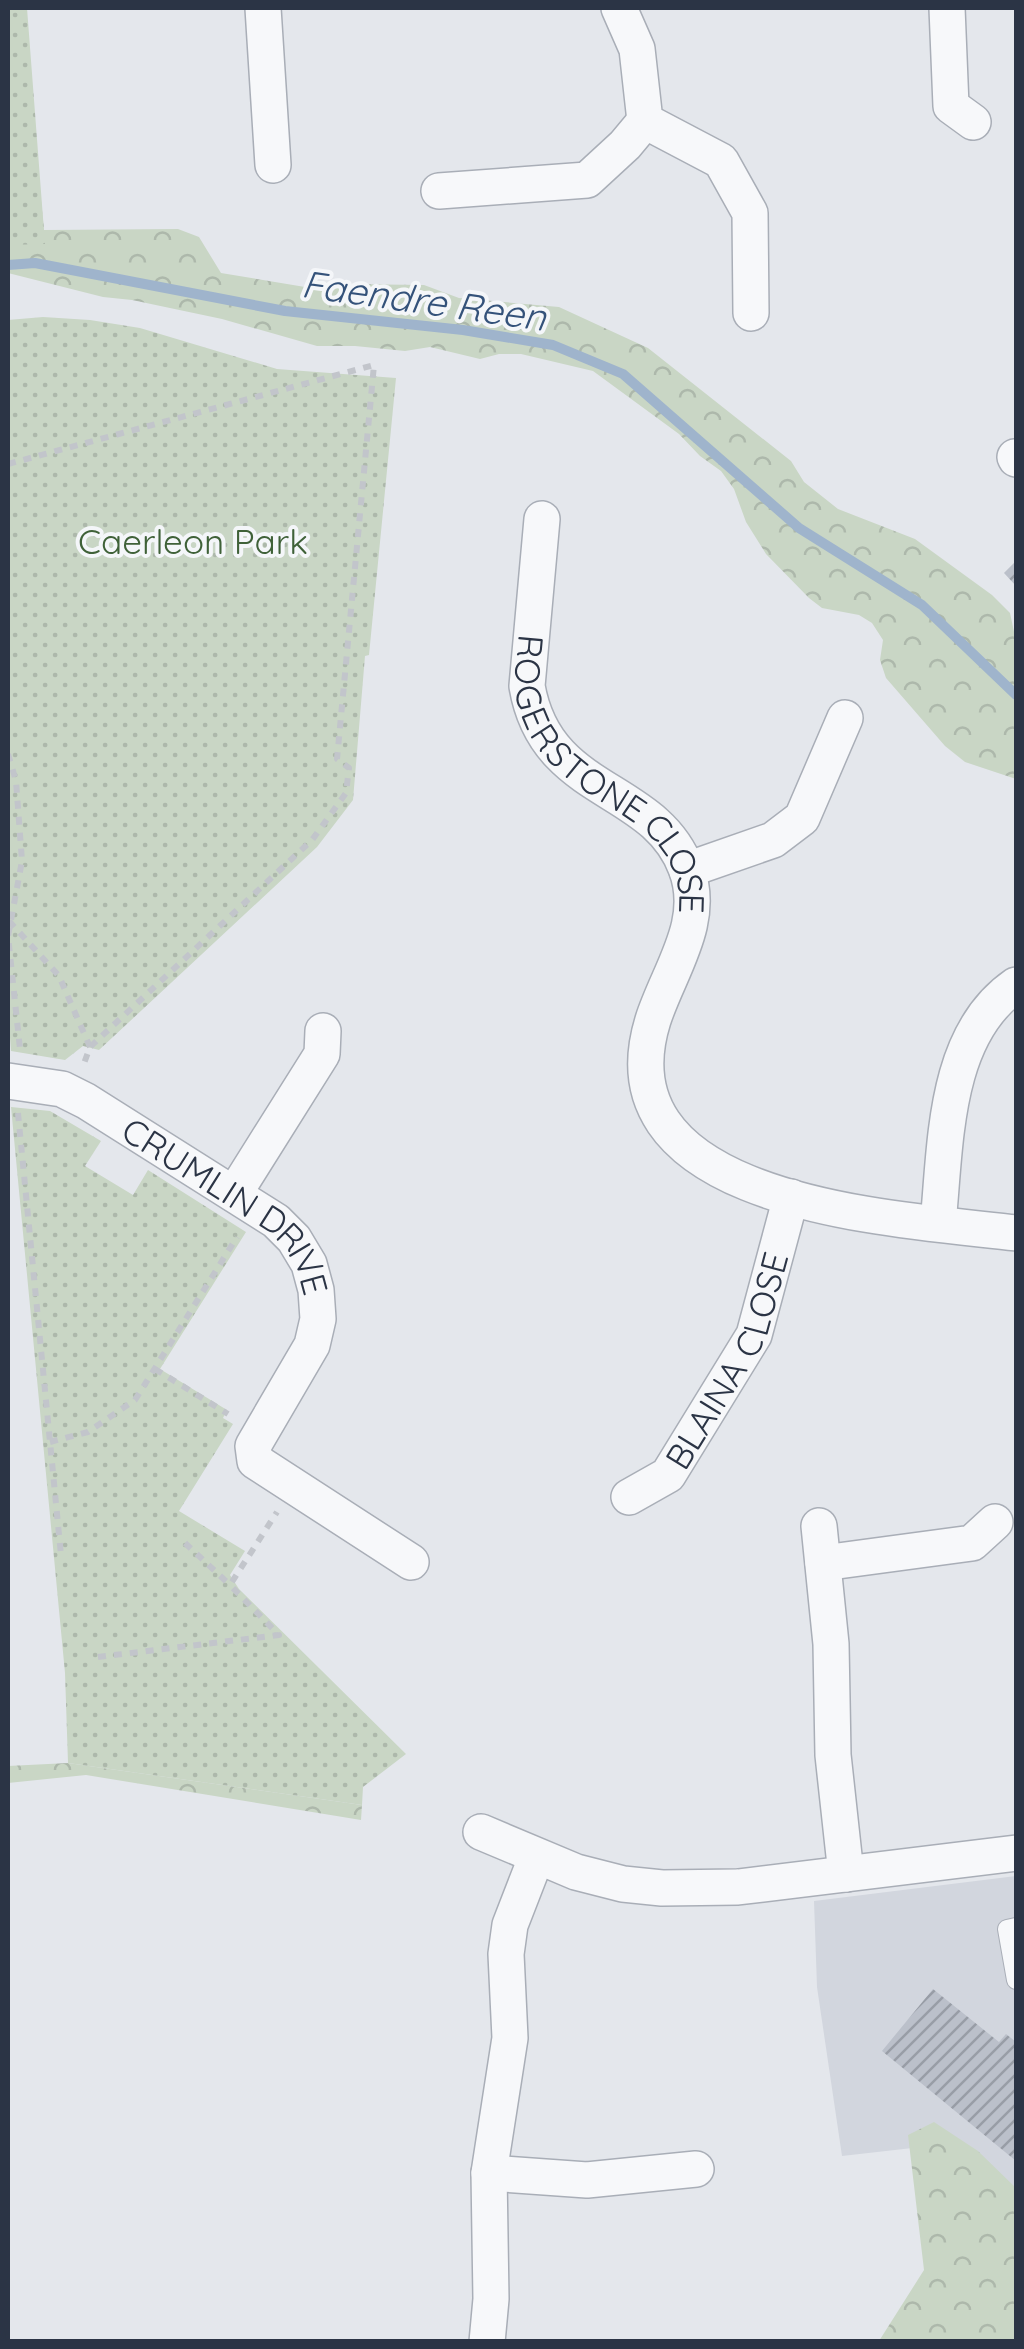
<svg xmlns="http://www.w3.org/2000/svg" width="1024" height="2349" font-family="Quicksand,sans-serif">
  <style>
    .built { fill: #d2d6de }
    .forest { fill: url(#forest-crowns) }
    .park { fill: url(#park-dots) }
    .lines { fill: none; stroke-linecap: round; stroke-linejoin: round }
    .stream { stroke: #9fb4cc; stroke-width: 10 }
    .building { fill: url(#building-hatch) }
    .service-casing { stroke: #a9aeb7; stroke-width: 20 }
    .minor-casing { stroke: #a9aeb7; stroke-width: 38 }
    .path { stroke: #c2c5cb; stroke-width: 6; stroke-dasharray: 8 8; stroke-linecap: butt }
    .service { stroke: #f7f8fa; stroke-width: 18 }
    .minor { stroke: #f7f8fa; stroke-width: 35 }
    .labels { text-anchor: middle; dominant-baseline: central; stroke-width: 8; stroke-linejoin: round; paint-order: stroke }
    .park-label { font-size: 35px; fill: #3f6138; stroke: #f4f6f9 }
    .street-label { font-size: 35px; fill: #2b3445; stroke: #f4f6f9 }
    .water-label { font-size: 38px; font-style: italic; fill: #34527a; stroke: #f4f6f9 }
  </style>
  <defs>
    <pattern id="forest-crowns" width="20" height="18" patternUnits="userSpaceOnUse" patternTransform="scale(2.5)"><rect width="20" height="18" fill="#c9d6c5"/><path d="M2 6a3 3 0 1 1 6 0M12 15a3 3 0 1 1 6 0" fill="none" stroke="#adb8ab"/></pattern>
    <pattern id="park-dots" width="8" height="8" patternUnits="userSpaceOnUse" patternTransform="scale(2.5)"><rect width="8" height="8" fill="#c9d6c5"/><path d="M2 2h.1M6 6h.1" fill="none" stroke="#adb8ab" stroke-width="1.8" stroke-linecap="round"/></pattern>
    <pattern id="building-hatch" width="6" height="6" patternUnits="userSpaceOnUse" patternTransform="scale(2.5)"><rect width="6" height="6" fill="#bbc0ca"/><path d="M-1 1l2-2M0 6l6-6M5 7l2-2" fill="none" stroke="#989da6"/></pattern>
  </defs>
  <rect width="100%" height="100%" fill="#e4e7ec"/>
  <path class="built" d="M1016 1876V2224L930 2146 842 2156 817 1987 814 1901Z"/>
  <path class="forest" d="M33 121 44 230 178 229 199 237 221 273 323 290 345 284 424 285 459 298 559 307 648 348 791 461 804 482 838 509 915 539 992 595 1010 613 1016 641V779L965 762 945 746 886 678 880 660 883 640 872 623 859 615 822 608 809 598 766 554 746 522 734 489 721 471 700 456 679 434 593 371 521 354H499L480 359 430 347 405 351 355 346H317L222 319 132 300 103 297 8 273V168Z
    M68 1763 362 1805 361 1820 86 1775 8 1783V1766Z
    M934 2122 978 2151 1016 2188V2341H879L924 2270 908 2135Z"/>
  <path class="park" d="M8 8H27L45 244 8 245Z
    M43 317 90 320 140 328 277 369 396 378 369 655 365 656 353 800 317 847 99 1050 83 1046 65 1060 11 1051 8 1011V320Z
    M11 1107 50 1111 101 1141 85 1166 133 1195 148 1170 246 1232 160 1369 227 1410 223 1418 233 1424 179 1511 245 1551 230 1575 239 1589 406 1754 363 1787 362 1805 68 1763 65 1673Z"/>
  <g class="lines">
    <path class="stream" d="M8 265 35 263 285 311 463 330 553 345 623 374 799 528 922 605 1016 695"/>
  </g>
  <path class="building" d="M1016 561V586L1004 573Z
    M933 1989 999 2042 1006 2034 1016 2042V2161L882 2051Z"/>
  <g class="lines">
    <defs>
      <path id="service" d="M1016 1927 1007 1929 1016 1980"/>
      <g id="minor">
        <path d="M263 8 273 165"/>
        <path d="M619 8 637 49 645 121 721 161 750 213 751 313"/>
        <path d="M947 8 951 106 973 122"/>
        <path d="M439 191 587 180 625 145 645 121"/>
        <path d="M1015 457 1016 459"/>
        <path id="s1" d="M542 519 527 686C546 797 654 783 686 868 707 922 669 970 653 1020 595 1206 901 1219 1016 1233"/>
        <path d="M687 870 773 840 802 818 845 718"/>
        <path id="s2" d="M8 1081 62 1089 86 1101 276 1221 294 1239 309 1264 316 1290 318 1319 312 1345 253 1446 255 1461 411 1562"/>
        <path d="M234 1194 322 1054 323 1031"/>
        <path d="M938 1223C946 1144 943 1035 1016 985"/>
        <path id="s3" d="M629 1497 668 1475 754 1335 791 1197"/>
        <path d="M819 1526 831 1644 833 1755 846 1874"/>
        <path d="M823 1563 972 1543 995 1522"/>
        <path d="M481 1832 576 1872 623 1884 662 1888 738 1887 1016 1853"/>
        <path d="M489 2173 587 2180 696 2169"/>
        <path d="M487 2342 491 2299 489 2173 510 2038 506 1954 510 1925 536 1858"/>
      </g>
    </defs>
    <use href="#service" class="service-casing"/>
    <use href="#minor" class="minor-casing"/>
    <path class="path" d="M8 464 374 365 337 759 349 768 346 793 312 840 90 1047 83 1066
      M8 754 16 781 22 861 8 936 20 1049
      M9 921 59 976 90 1047
      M18 1113 61 1555
      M155 1369 228 1414
      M50 1442 88 1432 135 1400 237 1237
      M185 1543 230 1585
      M98 1657 279 1635 230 1585 277 1512"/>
    <use href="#service" class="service"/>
    <use href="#minor" class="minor"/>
  </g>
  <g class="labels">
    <g class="park-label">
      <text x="193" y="541">Caerleon Park</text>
    </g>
    <g class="street-label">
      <text stroke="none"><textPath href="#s1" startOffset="290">ROGERSTONE CLOSE</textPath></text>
      <text stroke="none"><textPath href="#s2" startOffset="260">CRUMLIN DRIVE</textPath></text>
      <text stroke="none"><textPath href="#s3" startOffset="175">BLAINA CLOSE</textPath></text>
    </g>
    <g class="water-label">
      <text transform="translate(424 300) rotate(8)">Faendre Reen</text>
    </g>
  </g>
  <rect width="1024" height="2349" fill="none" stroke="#2b3445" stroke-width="20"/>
</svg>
